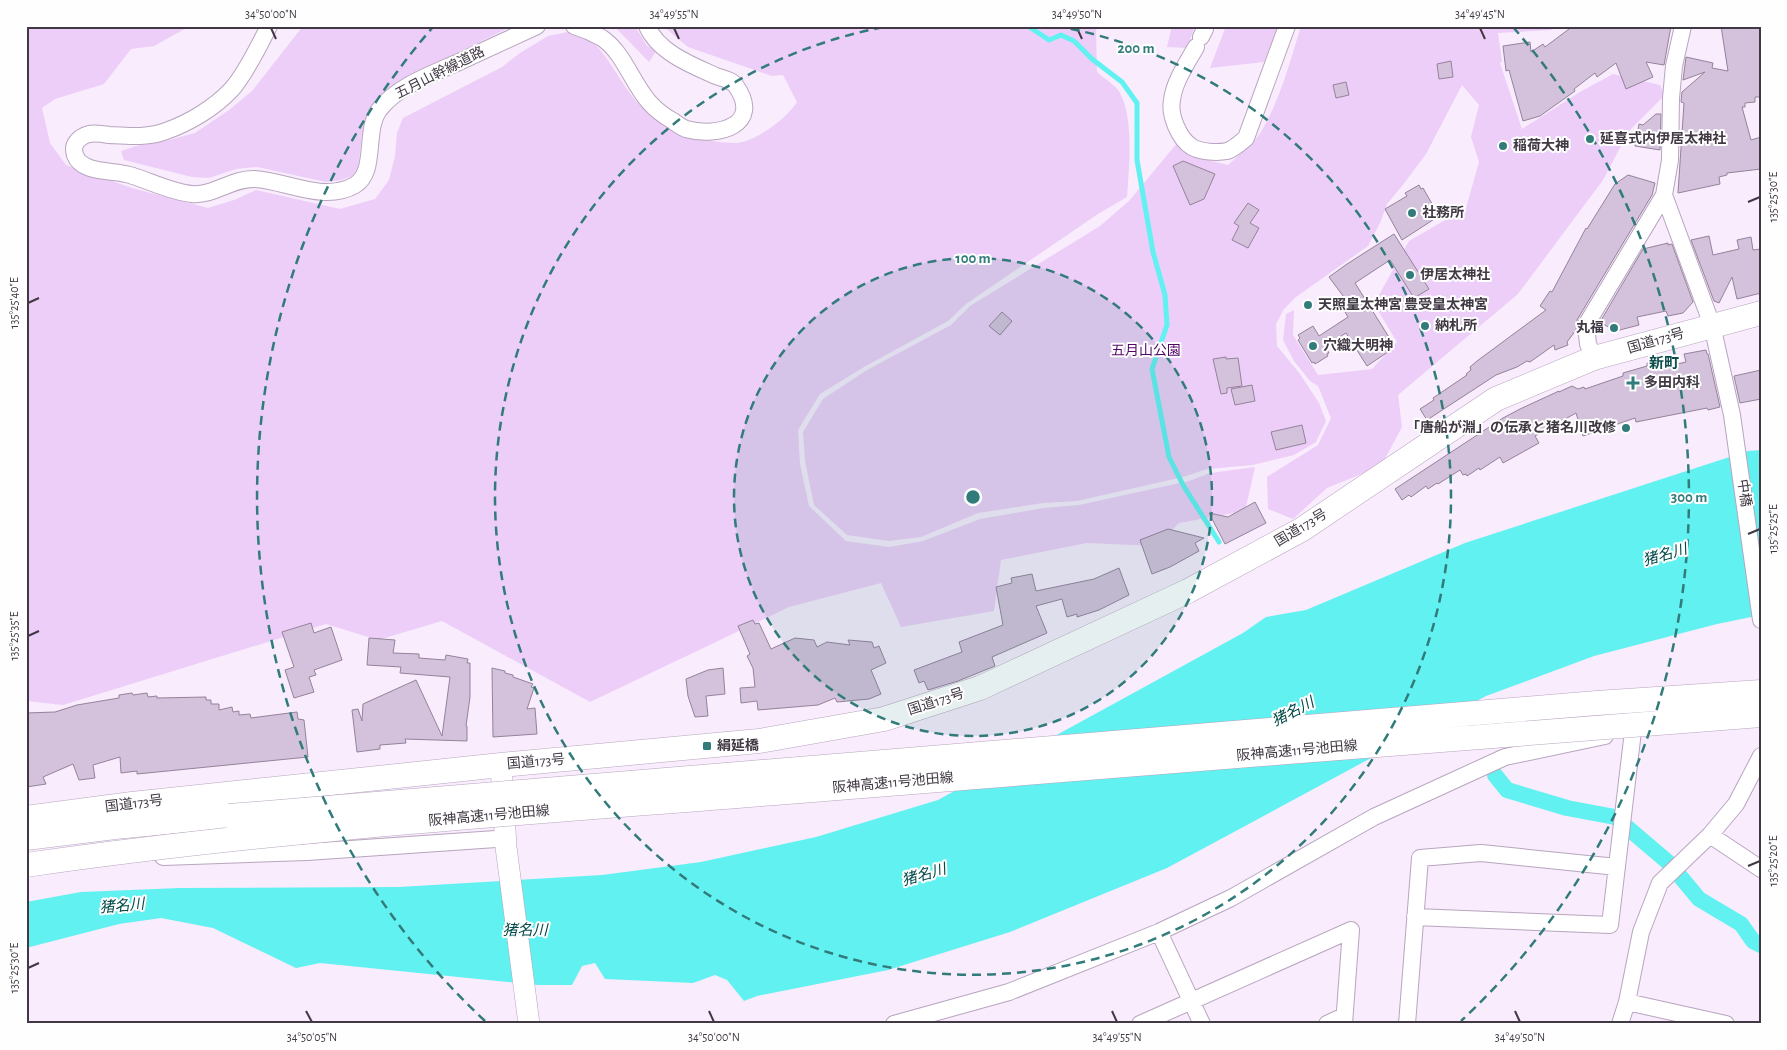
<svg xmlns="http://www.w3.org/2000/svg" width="1787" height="1050" font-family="'Alegreya Sans','Noto Sans JP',sans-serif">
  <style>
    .green { fill: #edcef8 }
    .water { fill: #61f1f1 }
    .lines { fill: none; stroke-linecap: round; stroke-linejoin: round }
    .stream { stroke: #61f1f1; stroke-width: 5 }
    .canal { stroke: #61f1f1; stroke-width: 16 }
    .building { fill: #d4c1db; stroke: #95829b }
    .minor-casing { stroke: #b8a5bf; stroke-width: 18 }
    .major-casing { stroke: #b8a5bf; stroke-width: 22 }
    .highway-casing { stroke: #b8a5bf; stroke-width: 25 }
    .minor { stroke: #fff; stroke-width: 16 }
    .major { stroke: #fff; stroke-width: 21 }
    .highway { stroke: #fff; stroke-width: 24 }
    .highway-bridge-casing { stroke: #b8a5bf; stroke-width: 25; stroke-linecap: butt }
    .highway-bridge { stroke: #fff; stroke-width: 24 }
    .ticks { fill: none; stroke: #403843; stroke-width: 2 }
    .ring { fill: none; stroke: #317b7a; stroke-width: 2.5; stroke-dasharray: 9 6 }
    .poi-dot { fill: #317b7a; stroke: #fefefe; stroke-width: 2 }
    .labels { text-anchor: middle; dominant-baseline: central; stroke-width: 4; stroke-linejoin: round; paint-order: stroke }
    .street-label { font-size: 14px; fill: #403843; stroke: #fefefe }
    .poi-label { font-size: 14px; font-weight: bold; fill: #403843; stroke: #fefefe; text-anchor: start }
    .park-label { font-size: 14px; fill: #520666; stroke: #fefefe }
    .neighbourhood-label { font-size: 15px; font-weight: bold; fill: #0e4d4d; stroke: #fefefe }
    .water-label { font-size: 15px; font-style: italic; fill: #034848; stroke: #fefefe }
    .centre { fill: #317b7a; stroke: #fefefe; stroke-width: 2.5 }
    .ring-label { font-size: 15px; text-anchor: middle; font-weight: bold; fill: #317b7a; stroke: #fefefe; stroke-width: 4; stroke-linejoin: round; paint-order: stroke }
    .neatline { fill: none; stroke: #403843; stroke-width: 2 }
    .ticks-label { font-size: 12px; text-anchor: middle; fill: #403843 }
  </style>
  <rect width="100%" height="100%" fill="#f8ecfd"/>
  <path class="green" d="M26 26H190L154 46 131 49 104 84 55 99 42 108 50 143 66 165 132 188 208 208 234 200 256 190 340 209 375 199 389 180 395 156 397 133 403 118 502 67 520 53 548 36 573 31C580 35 591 39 596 45 615 66 625 93 647 112 670 132 705 143 735 143 755 143 787 118 797 102L783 75 772 76 688 47 663 26H1098L1096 31 1097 72C1104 79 1116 85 1120 93 1134 119 1129 168 1127 197L1098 214 966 304 948 321 864 367 820 394 798 430 800 464 809 506 846 541 889 547 923 541 980 519 1044 508 1079 505 1189 481 1210 473 1255 467 1245 511 1179 523 1156 546 1087 543 1001 560 994 611 901 627 881 583 789 607 590 702 442 621 378 640 326 624 63 705 26 701Z
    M303 26H512L391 86 373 104 367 118 362 135 358 169 352 176 341 180 326 182 257 167 236 169 209 178 192 177 124 160 121 151 136 146 165 141 195 133 229 110 252 91Z
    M614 26H635L647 46 657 50 649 62Z
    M1172 26H1195L1187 48 1167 47Z
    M1226 26H1278L1264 62 1210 68Z
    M1301 26H1556L1552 30 1498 33 1502 61 1500 63 1522 129 1580 92 1613 74 1660 85 1665 95 1629 131 1603 180 1518 294 1398 395 1402 427 1381 466 1327 488 1293 519 1268 509 1267 477 1318 445 1331 418 1318 386 1310 381 1294 361 1283 340 1286 314 1294 310 1293 335 1318 375 1372 369 1397 342 1374 304 1409 241 1466 208 1479 162 1471 137 1479 105 1462 85 1426 154 1402 186 1387 204 1381 221 1368 246 1296 297 1284 309 1276 324 1277 346 1300 374 1319 403 1326 421 1316 442 1294 455 1253 465 1207 469 1183 477 1077 501 1043 503 978 513 921 537 889 541 847 535 814 505 805 461 803 432 823 399 867 370 951 325 970 306 1100 226 1129 201 1178 142 1203 159 1228 165C1239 155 1252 145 1261 132 1280 100 1290 62 1301 26Z"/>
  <path class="water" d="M1761 450V615L1717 624 1594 656 1486 696 1167 868 1010 932 888 970 757 996 744 1001 727 980 715 975 693 983 605 979 595 963 582 966 572 985H538L320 963 296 968 213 928 161 918 119 924 26 948V902L81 892 180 888 399 887 602 875 701 862 816 837 938 800 1243 633 1266 617 1306 610 1465 543 1748 451Z"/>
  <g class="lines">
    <path class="stream" d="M1028 26 1049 40 1061 35 1074 41 1092 59 1122 82 1137 103V160L1153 252 1165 295 1167 325 1152 369 1169 457 1183 485 1219 542"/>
    <path class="canal" d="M1495 775 1507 790 1567 808 1615 817 1669 863 1699 899 1741 924 1753 941 1761 945"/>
  </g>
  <path class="building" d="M1573 26H1671L1664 65 1646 62 1653 77 1626 89 1616 63 1597 77 1595 73 1574 89 1575 91 1540 116 1523 121 1509 70 1506 71 1503 46 1530 42 1531 52 1543 44 1545 47Z
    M1721 26H1761V97H1755V102L1745 103V107H1742L1751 140 1761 137V169L1727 173V175L1719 177 1720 184 1678 193 1684 103 1681 102 1682 92 1705 72 1683 80 1686 57 1713 63 1712 68 1728 71Z
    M1451 61 1453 77 1439 79 1437 64Z
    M1346 82 1349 95 1336 98 1333 85Z
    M1656 114H1661L1660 150 1635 146 1639 124 1643 125Z
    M1183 161 1215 174 1204 199 1190 205 1173 166Z
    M1628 175 1655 183 1652 195 1577 320 1576 330 1567 342 1568 345 1555 350 1554 345 1530 362 1527 361 1517 367 1496 375 1427 420 1420 409 1434 400 1433 398 1467 375 1466 374 1471 370 1470 367 1477 361 1546 310 1540 306 1550 291 1552 292 1586 228 1587 229 1615 184Z
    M1419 185 1421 189 1423 188 1439 216 1402 240 1385 209 1407 196 1405 193Z
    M1248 203 1259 210 1250 223 1259 228 1248 248 1232 240 1239 226 1234 223Z
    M1394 234 1429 289 1414 298 1390 260 1355 283 1392 342 1389 346 1391 350 1367 366 1346 333 1325 346 1329 353 1327 354 1328 356 1315 364 1314 362 1312 363 1298 340 1300 338 1298 335 1313 326 1319 336 1348 317 1345 312 1352 308 1329 277 1347 264Z
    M1709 236 1713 255 1739 249 1737 240 1751 237 1753 250 1761 249V293L1737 299 1732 277 1719 303 1714 301 1691 240Z
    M1668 243V245L1672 244 1693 302 1683 313 1668 316 1666 311 1637 317 1639 325 1612 332 1610 328 1600 322 1643 249Z
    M1002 312 1012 321 1000 335 989 326Z
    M1706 350 1707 354H1708L1720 407 1708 410 1707 408 1636 422 1635 418 1583 436 1576 413 1535 436 1539 443 1503 463 1500 457 1480 470 1479 468 1467 476 1466 474 1463 475 1460 470 1438 484 1437 483 1428 489 1426 486 1411 497 1409 495 1402 500 1395 489 1503 418 1520 409 1559 391V392L1572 386 1578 389 1584 387 1585 389 1623 376V373L1647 366V363L1659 361 1660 368 1686 362 1684 354Z
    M1226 357V359L1238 358 1242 386 1227 388V393L1221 394 1213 359Z
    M1761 370V399L1740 403 1734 376Z
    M1252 385 1255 401 1235 405 1231 389Z
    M1302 425 1306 443 1276 450 1271 432Z
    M1255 502 1266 523 1225 544 1209 513 1228 517Z
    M1168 529 1204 538 1195 543 1199 551 1170 567 1152 574 1140 540Z
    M1119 568 1129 595 1099 610 1077 617V614L1067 617 1062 599 1036 606 1047 633 992 657 995 666 958 681 928 690 924 681 919 683 914 670 962 652 959 642 1003 625 996 587 1012 583 1011 578 1032 574 1036 591 1094 579Z
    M753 620 755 624 759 623 771 649 795 638 814 640 817 647 827 642 850 645 848 640 872 642 874 648 879 646 886 663 871 670 881 694 869 699 837 702 835 698 818 705 758 710 757 701 741 703 740 688 755 687 753 668 747 656 750 654 738 626Z
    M311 623 314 633 331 627 342 660 314 670 316 675 309 677 314 692 294 698 285 670 294 667 282 632Z
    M369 638 395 640 393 653 419 654V658L445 660 446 655 468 659 467 663H470V697L466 726H467V741L405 739 406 743 380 745V749L357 752 352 710 358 709 362 721 363 704 416 680 442 736 450 677 400 673 401 667 367 665Z
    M492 668 505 671V673L513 675V677L533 684 531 687 534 688 527 709 535 708 537 734 493 737Z
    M723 668 725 694 706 696 708 716 695 717 688 696 686 679 708 670Z
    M132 693 133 695 147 693 148 697 157 696V698L206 697V700H211V704H219V710L232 707 233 712 239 711V715L250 714 251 718 297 712 298 719 304 720 308 757 137 774V771L121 773 120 757 93 765 95 778 79 780 73 764 43 777 46 784 26 787V713L55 712 77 705 119 698V695Z"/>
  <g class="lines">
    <defs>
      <path id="minor" d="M269 26C260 44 245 75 231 90 214 108 189 123 166 131 148 138 128 136 109 135 103 134 95 133 89 134 84 135 78 139 76 143 73 147 74 151 75 155 82 175 116 169 133 176 152 182 172 192 192 194 214 196 232 178 255 179 287 181 324 203 355 185 377 172 364 131 379 110 397 86 432 74 459 62 485 50 511 38 537 26
        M574 26C584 29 593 33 602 38 624 53 632 83 649 102 656 110 664 116 673 121 677 124 681 127 686 129 718 138 763 125 736 86 732 80 722 78 716 76 691 65 658 52 647 26
        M1201 37 1205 29
        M1196 47C1187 63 1174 82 1172 100 1169 115 1179 139 1192 147 1201 152 1217 153 1227 151 1234 149 1240 143 1246 138L1287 26
        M1664 195 1712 325 1732 415 1761 620
        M1594 358 1588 344 1586 325 1664 195 1670 160 1671 98 1674 66 1683 26
        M1710 835 1761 869
        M163 857 307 852 496 839
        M1415 917 1610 925 1633 731
        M1159 932 1202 1024
        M1627 1002 1726 1024
        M894 1024 1009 992 1159 932 1231 898 1374 817 1505 757 1605 736
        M1140 1024 1351 930 1344 1024
        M1327 1024 1344 1016
        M1407 1024 1420 858 1481 853 1617 867
        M1620 1024 1627 1002 1641 932 1660 883 1710 835 1736 804 1761 756"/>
      <path id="major" d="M501 765 506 847 529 1024"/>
      <path id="highway" d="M26 818 132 804 501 765 759 741 884 719 980 688 1188 591 1301 530 1496 399 1594 358 1761 313
        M26 838 115 827 229 816"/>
    </defs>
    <use href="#minor" class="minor-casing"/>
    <use href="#major" class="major-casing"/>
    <use href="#highway" class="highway-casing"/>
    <use href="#minor" class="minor"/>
    <use href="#major" class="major"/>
    <use href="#highway" class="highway"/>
    <defs>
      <path id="highway-bridge" d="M229 816 1597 703 1761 692
        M26 865C274 829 525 813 775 793 1104 767 1432 740 1761 715"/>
    </defs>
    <use href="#highway-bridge" class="highway-bridge-casing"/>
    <use href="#highway-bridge" class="highway-bridge"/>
  </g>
  <path class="ticks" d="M271 28 276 39M674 28 679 39M1077 28 1082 39M1480 28 1485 39M1748 202 1760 197M28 303 39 298M1748 534 1760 529M28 636 39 631M1748 866 1760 861M28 968 39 963M306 1011 312 1022M709 1011 714 1022M1112 1011 1117 1022M1515 1011 1520 1022"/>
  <circle cx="973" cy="497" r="239" fill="#317b7a" fill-opacity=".12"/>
  <g class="ring">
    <circle cx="973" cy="497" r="239"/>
    <path d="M1056 26A478 478 0 1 1 890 26"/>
    <path d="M485 1021A716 716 0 0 1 433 27M1513 27A716 716 0 0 1 1461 1021"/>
  </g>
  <g class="poi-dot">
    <circle cx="1590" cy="139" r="5"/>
    <circle cx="1503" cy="146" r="5"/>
    <circle cx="1412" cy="213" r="5"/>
    <circle cx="1410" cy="275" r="5"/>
    <circle cx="1308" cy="305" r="5"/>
    <circle cx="1425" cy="326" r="5"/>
    <circle cx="1614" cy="328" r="5"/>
    <circle cx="1313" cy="346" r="5"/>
    <path d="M1630.5 375.5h5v5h5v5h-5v5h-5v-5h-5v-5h5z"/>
    <circle cx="1626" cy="428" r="5"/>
    <rect x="702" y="741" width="10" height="10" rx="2.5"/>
  </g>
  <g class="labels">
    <g class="street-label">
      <text transform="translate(440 73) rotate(-27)">五月山幹線道路</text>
      <text transform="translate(1656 341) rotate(-16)">国道173号</text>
      <text transform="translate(1744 493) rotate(82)">中橋</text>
      <text transform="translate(1301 528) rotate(-31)">国道173号</text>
      <text transform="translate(936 702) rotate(-18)">国道173号</text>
      <text transform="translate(1297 751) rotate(-5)">阪神高速11号池田線</text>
      <text transform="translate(536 762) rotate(-5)">国道173号</text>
      <text transform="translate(893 783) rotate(-5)">阪神高速11号池田線</text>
      <text transform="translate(134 804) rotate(-7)">国道173号</text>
      <text transform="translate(489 816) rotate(-5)">阪神高速11号池田線</text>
    </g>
    <g class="poi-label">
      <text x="1600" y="139">延喜式内伊居太神社</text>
      <text x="1513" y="146">稲荷大神</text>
      <text x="1422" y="213">社務所</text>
      <text x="1420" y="275">伊居太神社</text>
      <text x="1318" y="305">天照皇太神宮 豊受皇太神宮</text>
      <text x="1435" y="326">納札所</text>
      <text x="1604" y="328" text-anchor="end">丸福</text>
      <text x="1323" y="346">穴織大明神</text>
      <text x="1644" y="383">多田内科</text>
      <text x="1616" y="428" text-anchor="end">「唐船が淵」の伝承と猪名川改修</text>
      <text x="717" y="746">絹延橋</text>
    </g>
    <g class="park-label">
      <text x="1146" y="351">五月山公園</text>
    </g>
    <g class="neighbourhood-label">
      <text x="1664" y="363">新町</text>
    </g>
    <g class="water-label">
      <text transform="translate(1665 555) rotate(-16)">猪名川</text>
      <text transform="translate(1293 712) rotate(-27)">猪名川</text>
      <text transform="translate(924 875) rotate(-16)">猪名川</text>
      <text transform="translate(122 906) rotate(-5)">猪名川</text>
      <text x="525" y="930">猪名川</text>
    </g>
  </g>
  <circle cx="973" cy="497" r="8" class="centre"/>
  <g class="ring-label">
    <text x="1136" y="53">200 m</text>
    <text x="973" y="263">100 m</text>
    <text x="1689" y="502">300 m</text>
  </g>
  <rect width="1787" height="1050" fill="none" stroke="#fefefe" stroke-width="55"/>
  <rect x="28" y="28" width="1732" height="994" class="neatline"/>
  <g class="ticks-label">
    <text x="271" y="18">34°50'00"N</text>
    <text x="674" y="18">34°49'55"N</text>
    <text x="1077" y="18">34°49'50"N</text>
    <text x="1480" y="18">34°49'45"N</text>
    <text transform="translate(1773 197) rotate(-90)" y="4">135°25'30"E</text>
    <text transform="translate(14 303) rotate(-90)" y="4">135°25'40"E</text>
    <text transform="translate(1773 529) rotate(-90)" y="4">135°25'25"E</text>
    <text transform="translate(14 636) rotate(-90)" y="4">135°25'35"E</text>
    <text transform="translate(1773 861) rotate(-90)" y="4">135°25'20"E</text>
    <text transform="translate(14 968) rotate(-90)" y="4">135°25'30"E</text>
    <text x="312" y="1041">34°50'05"N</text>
    <text x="714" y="1041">34°50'00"N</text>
    <text x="1117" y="1041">34°49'55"N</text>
    <text x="1520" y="1041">34°49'50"N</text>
  </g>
</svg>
